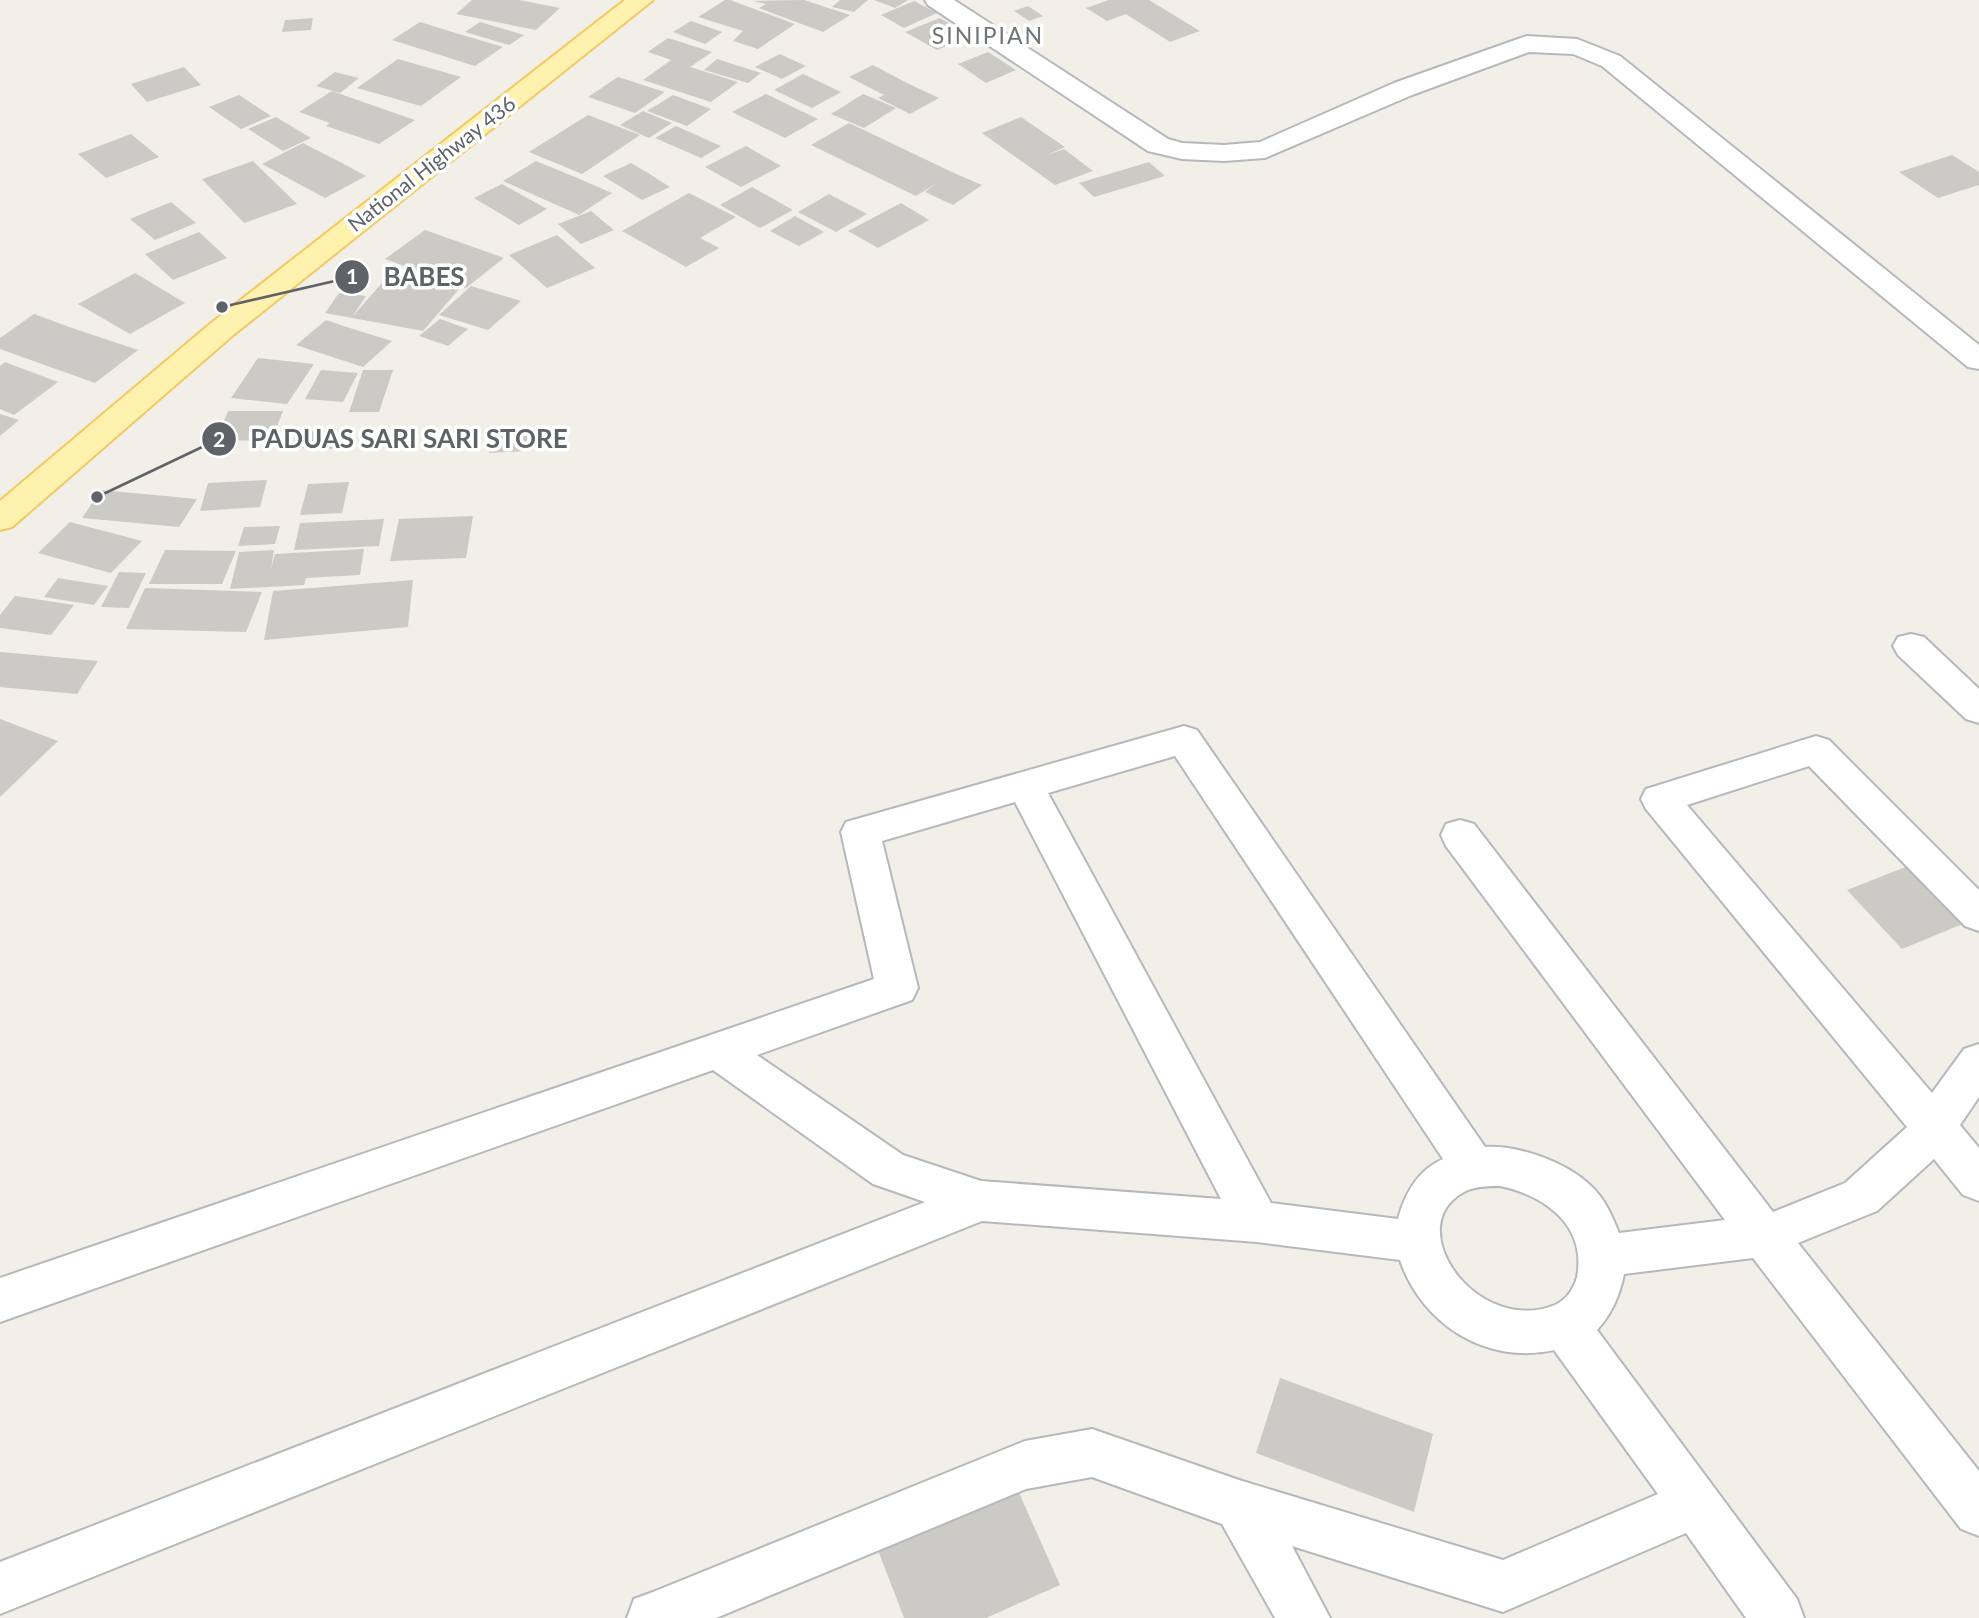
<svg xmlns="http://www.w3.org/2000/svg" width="1979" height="1618" font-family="Lato,sans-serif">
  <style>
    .building { fill: #cccac5 }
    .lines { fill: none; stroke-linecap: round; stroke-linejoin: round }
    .minor-casing { stroke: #b5b8bc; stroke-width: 4 }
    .major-casing { stroke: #f2c960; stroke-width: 4 }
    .minor { fill: #fff; fill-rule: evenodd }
    .major { fill: #fff2af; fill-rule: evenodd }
    .labels { text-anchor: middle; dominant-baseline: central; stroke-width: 7; stroke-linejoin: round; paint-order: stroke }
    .far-street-label { font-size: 21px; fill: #5f6368; stroke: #fff }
    .far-quarter-label { font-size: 23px; letter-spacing: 2px; fill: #70757a; stroke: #fff }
    .leader { fill: none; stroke: #5f6368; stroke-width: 2.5 }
    .callout-dot { fill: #5f6368; stroke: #fff; stroke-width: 2.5 }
    .mark-label { font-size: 21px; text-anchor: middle; font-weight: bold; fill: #fff }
    .callout-label { font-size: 26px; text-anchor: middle; font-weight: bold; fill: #5f6368; stroke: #fff; stroke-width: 7; stroke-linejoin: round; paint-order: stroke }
  </style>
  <rect width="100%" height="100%" fill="#f1efe8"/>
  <path class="building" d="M472 0H519L560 8 536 30 456 14Z
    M725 0H730L795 24 758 49 733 41 743 31 698 17Z
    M804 0 850 15 823 32 759 8 766 4 753 1Z
    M840 0H868L854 12 832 7Z
    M874 0H908L895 8Z
    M1109 0H1149L1200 31 1170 42 1126 14 1107 21 1086 8Z
    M914 1 937 13 904 28 881 15Z
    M1028 6 1043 16 1029 21 1014 11Z
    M313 18 311 30 282 32 285 20Z
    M940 18 971 36 937 50 905 32Z
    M691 21 722 32 705 44 673 32Z
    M420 22 456 33 503 47 475 66 392 40Z
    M480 22 524 35 509 45 465 32Z
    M668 38 712 52 690 67 738 82 711 102 643 80 671 60 648 52Z
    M988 52 1016 70 986 83 958 64Z
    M780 54 806 66 782 79 755 67Z
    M398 59 461 77 421 106 357 88Z
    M717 59 761 73 748 83 704 70Z
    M873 65 907 83 939 98 910 114 878 98 884 95 849 77Z
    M184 67 201 85 147 102 131 84Z
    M335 72 359 78 340 93 316 86Z
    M803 74 841 92 812 108 774 90Z
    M618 77 665 92 635 113 588 97Z
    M332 91 363 102 415 120 379 144 326 126 330 123 299 112Z
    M766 94 818 119 785 138 732 112Z
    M863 94 896 108 864 128 831 114Z
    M239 95 271 116 241 129 209 107Z
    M673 95 711 109 687 126 647 111Z
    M643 111 672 123 649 138 620 125Z
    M588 115 640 135 582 174 529 152Z
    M276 117 311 138 283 151 248 129Z
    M1021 117 1065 147 1047 155 1064 149 1093 171 1055 185 982 133Z
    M849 123 954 173 982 185 953 205 925 192 937 183 916 196 811 145Z
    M676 126 721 146 701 158 655 138Z
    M131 134 159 157 106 178 78 154Z
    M303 143 340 162 366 176 325 198 262 164Z
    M746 146 781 166 741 187 705 167Z
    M1952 155 1979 172V185L1938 198 1899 172Z
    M253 161 297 204 244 223 202 179Z
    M536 161 575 177 612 193 579 215 503 181Z
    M1149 162 1165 176 1094 197 1079 183Z
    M631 163 648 173 670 187 642 200 603 176Z
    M502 184 547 209 519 225 474 198Z
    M752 187 793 210 760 228 720 205Z
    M689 193 736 217 700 238 719 248 686 267 622 231Z
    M829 194 867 214 836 232 798 212Z
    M171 202 196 223 155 240 130 219Z
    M901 203 929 220 878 248 848 231Z
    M591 211 614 230 581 244 558 224Z
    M795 216 824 232 799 246 770 231Z
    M425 230 479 249 504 258 466 288 385 259Z
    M199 232 227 258 173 280 145 254Z
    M557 235 595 268 547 288 509 255Z
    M135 273 185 303 130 334 78 304Z
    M389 275 460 288 423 331 325 313 339 293 366 296 352 317Z
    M471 286 521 301 488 330 439 315Z
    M34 314 72 328 138 350 95 383 0 349V338Z
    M440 319 468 329 448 346 419 336Z
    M326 320 353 329 392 341 363 367 296 345Z
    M258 358 314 364 287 404 231 398Z
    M5 362 58 382 14 415 0 409V366Z
    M321 370 358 373 343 402 305 399Z
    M363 370H393L379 412H349Z
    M228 411H283L271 441 216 440Z
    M0 414 19 420 0 436Z
    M528 428 526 451 489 453 491 430Z
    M297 431H353L347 449 291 448Z
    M267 480 260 507 200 511 208 483Z
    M349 482 342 513 300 515 308 484Z
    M101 490 197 499 179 527 82 518Z
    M473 516 466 558 390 561 399 519Z
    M384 519 379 546 294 550 300 523Z
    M70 522 142 541 111 573 38 553Z
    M280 526 275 544 238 546 244 527Z
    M364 549 360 575 306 578 304 585 230 589 239 552 274 550 271 569 275 554Z
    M165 550 236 551 222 584H149Z
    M119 572 146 573 129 608 101 607Z
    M58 578 108 586 94 605 44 597Z
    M413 580 408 627 264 640 273 591Z
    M145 588 262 592 246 632 126 629Z
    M15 596 74 605 51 635 0 628V615Z
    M0 652 23 654 98 661 77 694 0 687Z
    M0 719 58 741 0 797Z
    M1913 864 1970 921 1902 949 1847 890Z
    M1280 1378 1433 1434 1414 1512 1256 1453Z
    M1016 1486 1060 1585 986 1618H904L876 1545Z"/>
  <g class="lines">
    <defs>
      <path id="minor" d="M925 0H954L1168 139 1182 143 1224 145 1260 142 1394 83 1518 39 1527 36 1577 39 1620 56 1979 345V369L1968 367 1602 66 1573 54 1529 52 1412 95 1265 158 1224 161 1182 159 1148 151 928 5Z
        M1911 634 1924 637 1979 689V723L1966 719 1898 655 1893 646 1898 637Z
        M1184 726 1197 730 1485 1147C1519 1145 1566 1162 1591 1186 1605 1199 1612 1216 1619 1233L1725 1220 1446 846 1441 835 1446 824 1460 820 1474 824 1773 1212 1845 1183 1907 1127 1646 809 1641 799 1646 789 1816 736 1829 740 1979 890V931L1965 926 1809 766 1687 805 1932 1093 1964 1049 1979 1044V1097L1960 1125 1979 1148V1201L1963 1195 1934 1159 1877 1211 1798 1243 1979 1471V1536L1961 1529 1753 1258 1624 1274C1620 1295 1611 1315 1597 1330L1797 1599 1804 1618H1746L1686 1533 1503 1612 1292 1546 1330 1618H1275L1222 1524 1092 1477 1026 1489 716 1618H627L634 1599 653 1592 1025 1441 1092 1429 1239 1480 1503 1560 1658 1494 1554 1350C1487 1365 1422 1325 1400 1260L1257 1242 982 1221 0 1614V1562L925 1202 873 1184 713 1070 0 1322V1278L874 979 841 832 846 822ZM1175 756 1443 1159C1418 1170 1405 1193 1398 1219L1271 1203 1048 793ZM1015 802 1221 1199 981 1181 903 1155 757 1055 912 1000 918 988 882 841ZM1500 1186C1544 1195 1587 1225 1577 1277 1574 1289 1566 1300 1555 1305 1476 1337 1396 1223 1468 1190 1478 1186 1490 1186 1500 1186Z"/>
      <path id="major" d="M625 0H653L232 336 12 527 0 530V501L210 324Z"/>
    </defs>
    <use href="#minor" class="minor-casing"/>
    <use href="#major" class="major-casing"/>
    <use href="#minor" class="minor"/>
    <use href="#major" class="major"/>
  </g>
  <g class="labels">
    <g class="far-street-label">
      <text transform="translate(431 163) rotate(-38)">National Highway 436</text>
    </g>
    <g class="far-quarter-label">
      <text x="988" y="35">SINIPIAN</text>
    </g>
  </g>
  <path class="leader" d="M222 307L352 277M97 497L219 439"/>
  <g class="callout-dot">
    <circle cx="222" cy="307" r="7"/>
    <circle cx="97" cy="497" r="7"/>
    <circle cx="352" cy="277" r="18"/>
    <circle cx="219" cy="439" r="18"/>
  </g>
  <g class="mark-label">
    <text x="352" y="284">1</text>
    <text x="219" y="447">2</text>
  </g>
  <g class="callout-label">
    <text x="424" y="286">BABES</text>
    <text x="409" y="448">PADUAS SARI SARI STORE</text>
  </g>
</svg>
